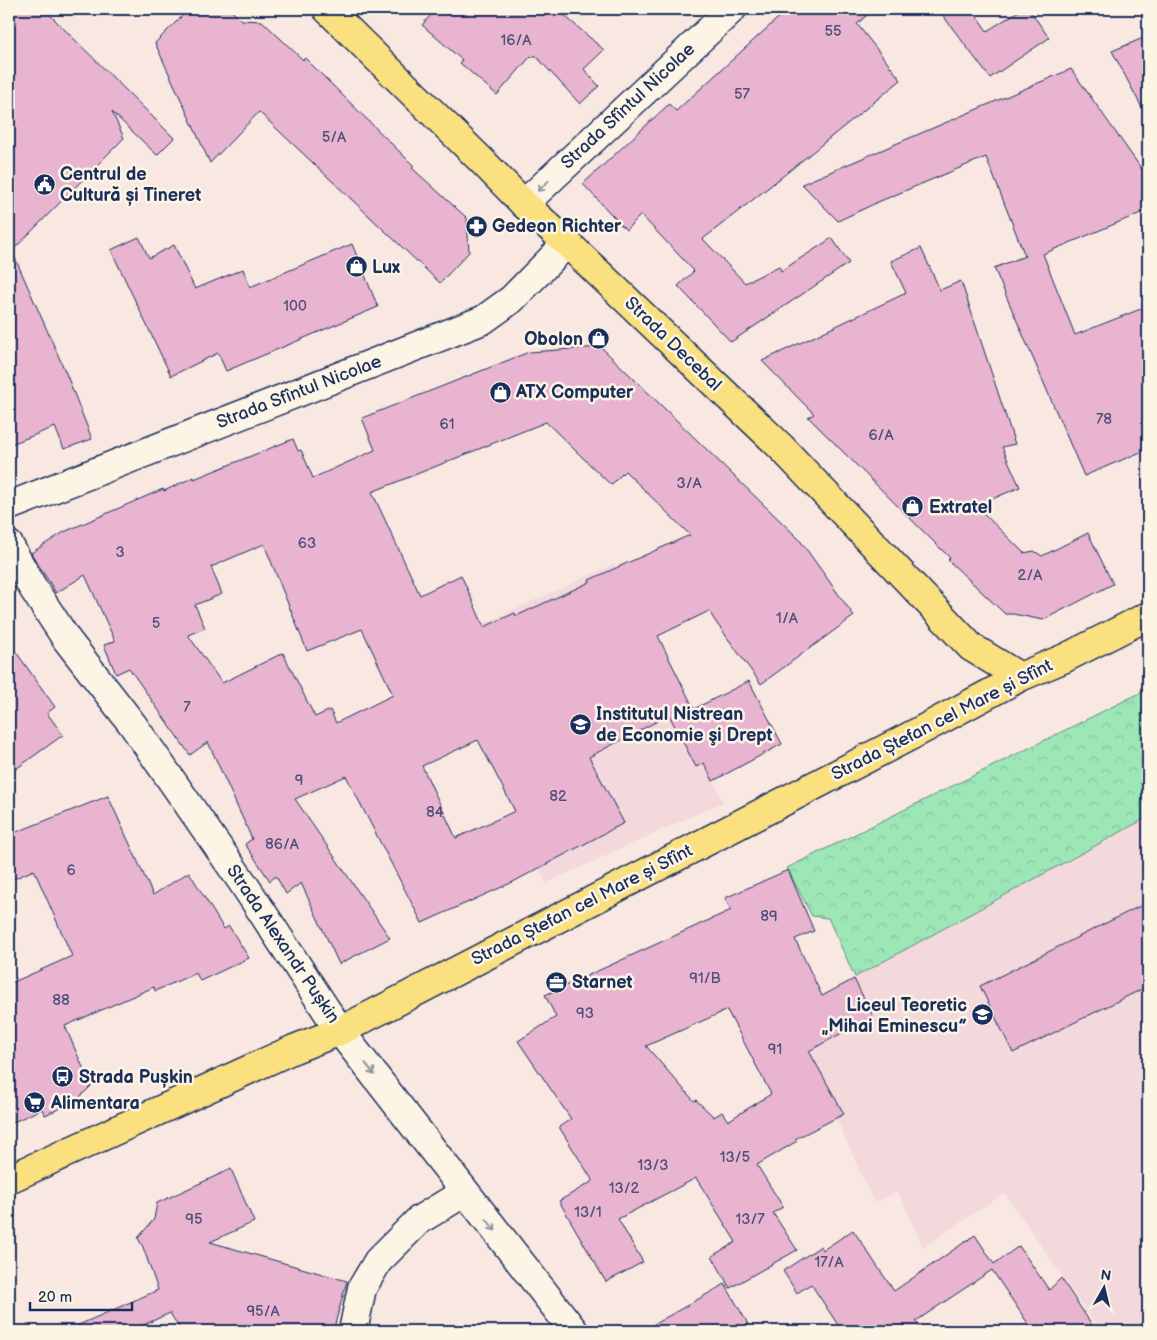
<svg xmlns="http://www.w3.org/2000/svg" width="1157" height="1340" font-family="'Balsamiq Sans',sans-serif">
  <style>
    .built { fill: #f3d8dc }
    .park { fill: url(#park-crowns); stroke: #5c8a8a }
    .building { fill: #e8b4cf; stroke: #1b2f5e; fill-rule: evenodd }
    .lines { fill: none; stroke-linecap: round; stroke-linejoin: round }
    .minor-casing { stroke: #1b2f5e; stroke-width: 31 }
    .major-casing { stroke: #1b2f5e; stroke-width: 31 }
    .minor { stroke: #fcf5e5; stroke-width: 28 }
    .major { stroke: #fbe080; stroke-width: 28 }
    .oneway { stroke: #8c92a2 }
    .labels { text-anchor: middle; dominant-baseline: central; stroke-width: 5; stroke-linejoin: round; paint-order: stroke }
    .number-label { font-size: 15px; fill: #4e507a }
    .street-label { font-size: 18px; fill: #1b2f5e; stroke: #fcf5e5 }
    .poi-label { font-size: 18px; font-weight: bold; fill: #1b2f5e; stroke: #fcf5e5; text-anchor: start }
  </style>
  <defs>
    <pattern id="park-crowns" width="20" height="18" patternUnits="userSpaceOnUse" patternTransform="scale(1.25)"><rect width="20" height="18" fill="#9de6b5"/><path d="M2 6a3 3 0 1 1 6 0M12 15a3 3 0 1 1 6 0" fill="none" stroke="#87c69e"/></pattern>
  </defs>
  <rect width="100%" height="100%" fill="#f8e8e1"/>
  <filter id="ink" filterUnits="userSpaceOnUse"><feTurbulence type="fractalNoise" baseFrequency=".02" numOctaves="2"/><feDisplacementMap in="SourceGraphic" scale="10" xChannelSelector="R" yChannelSelector="G"/><feConvolveMatrix kernelMatrix="1 2 1 2 8 2 1 2 1" color-interpolation-filters="sRGB"/></filter>
  <g filter="url(#ink)">
    <path class="built" d="M614 564 723 802 546 883 437 645Z
      M1148 689V1331H1100L1005 1193 923 1247 898 1191 874 1203 801 1039 812 1004 855 977 828 918 812 916 787 868Z"/>
    <path class="park" d="M1148 689V817L855 977 828 918 812 916 787 868Z"/>
    <path class="building" d="M9 9H44L174 138 157 155 112 112 124 138 12 251 66 373 92 439 64 449 55 427 9 445Z
      M189 9H230L241 20 262 21 303 60 305 58 414 166 412 168 467 218 469 252 440 283 259 112 210 163 155 43Z
      M436 9H557L604 50 584 69 599 86 580 104 535 55 533 58 531 56 497 95 460 63 462 60 422 25Z
      M788 9H874L857 24 901 80 783 176 703 239 745 283 779 266 781 271 832 238 849 263 731 342 678 286 694 271 641 215 626 230 583 184 669 104 676 111Z
      M938 9H972L987 31 1022 9H1029L1049 38 990 78Z
      M1148 36V119L1112 51Z
      M1071 69 1148 178V210L1043 254 1075 335 1148 306V449L1084 476 994 268 1025 256 986 157 878 202 838 221 802 184Z
      M139 237 149 258 174 245 195 289 243 269 250 287 352 244 378 307 226 371 218 353 171 376 111 250Z
      M921 248 940 290 961 281 1015 444 1002 447 1020 487 976 506 1024 553 1034 551 1042 556 1088 533 1113 584 1043 620 1013 614H1005L948 560 950 558 808 417 814 414 762 361 906 293 891 261Z
      M601 347 799 539 854 616 761 684 715 621 709 611 658 636 694 709 749 681 782 744 713 781 704 763 696 767 669 715 589 757 624 823 513 882 422 923 346 776 295 799 390 938 339 964 301 883 286 894 276 876 270 881 245 844 252 839 208 742 190 755 129 668 116 674 104 645 115 641 85 575 56 593 31 553 64 532 163 489 164 491 194 477V479L293 439 298 451 301 450 313 478 375 450 362 418 529 352ZM546 422 611 485 625 471 690 535 589 580 590 582 516 616 515 613 484 627 461 575 420 595 372 492ZM264 544 307 651 362 629 393 695 336 723 330 710 315 717 283 653 222 683 188 635 205 628 195 605 222 594 211 567ZM478 740 515 811 456 838 422 766Z
      M9 642 55 707 47 713 63 735 9 774Z
      M108 796 153 895 189 872 224 929 229 926 249 958 200 981 196 973 155 991 154 987 65 1026 91 1086 75 1102 45 1115 42 1109 9 1124V984L72 956 34 870 9 881V835Z
      M788 870 814 931 795 939 822 996 854 979 873 1016 809 1051 844 1114 795 1139 797 1141 757 1165 783 1207 773 1213 797 1250 730 1288 712 1256 736 1242 696 1178 618 1219 643 1262 606 1282 559 1201 593 1181 559 1127 571 1119 518 1041 556 1017 545 995 731 910 725 898ZM727 1010 771 1094 728 1121 722 1112 714 1117 696 1100 694 1101 646 1046Z
      M1148 902V986L1013 1053 980 986Z
      M231 1169 254 1222 210 1242 347 1281 333 1331H181L170 1313 130 1331H65L158 1290 143 1247 138 1238 154 1219 157 1203Z
      M853 1230 894 1291 975 1235 994 1264 1019 1246 1049 1290 1061 1278 1096 1331H1033L992 1270 916 1321 922 1331H842L811 1284 797 1293 783 1271 821 1246 823 1250Z
      M725 1284 752 1331H642Z"/>
    <g class="lines">
      <defs>
        <path id="minor" d="M524 204 732 9
          M9 506 483 320 512 299 567 243
          M9 545 33 588 67 640 133 725 243 883 340 1031 574 1331
          M353 1331 362 1288 378 1261 419 1220 465 1192"/>
        <path id="major" d="M327 9 483 162 524 204 567 243 781 447 971 647 1020 677
          M9 1179 294 1049 340 1031 916 733 1020 677 1065 658 1148 616"/>
      </defs>
      <use href="#minor" class="minor-casing"/>
      <use href="#major" class="major-casing"/>
      <use href="#minor" class="minor"/>
      <use href="#major" class="major"/>
    </g>
    <defs><path id="oneway-shaft" d="M-6 0H5M1.5-3L5.5 0L1.5 3" fill="none" stroke-width="1.6" stroke-linecap="round" stroke-linejoin="round" transform="scale(1.25)"/></defs>
    <g class="oneway">
      <use href="#oneway-shaft" transform="translate(543 186) rotate(137)"/>
      <use href="#oneway-shaft" transform="translate(370 1069) rotate(52)"/>
      <use href="#oneway-shaft" transform="translate(491 1225) rotate(52)"/>
    </g>
  </g>
  <defs>
    <symbol id="civic-disc" viewBox="-11 -11 22 22"><circle r="9.5" fill="#1b2f5e" stroke="#fcf5e5"/><path d="M-.6-6.5H3V-4.5H.6V-3L4-1V1h2V6H-6V1h2V-1L-.6-3ZM-1.2 2.5V6h2.4V2.5Z" fill="#fff"/></symbol>
    <symbol id="pharmacy-disc" viewBox="-11 -11 22 22"><circle r="9.5" fill="#1b2f5e" stroke="#fcf5e5"/><path d="M-2-6h4v4h4v4h-4v4h-4v-4h-4v-4h4Z" fill="#fff"/></symbol>
    <symbol id="shop-disc" viewBox="-11 -11 22 22"><circle r="9.5" fill="#1b2f5e" stroke="#fcf5e5"/><path d="M-5-2.5h2.3a2.7 3.5 0 0 1 5.4 0H5L5.5 6h-11ZM-1.5-2.5h3a1.5 2.3 0 0 0-3 0Z" fill="#fff"/></symbol>
    <symbol id="university-disc" viewBox="-11 -11 22 22"><circle r="9.5" fill="#1b2f5e" stroke="#fcf5e5"/><path d="M0-5L7-2L0 1L-7-2ZM-4 1L0 2.5L4 1V4Q0 6-4 4Z" fill="#fff"/></symbol>
    <symbol id="office-disc" viewBox="-11 -11 22 22"><circle r="9.5" fill="#1b2f5e" stroke="#fcf5e5"/><path d="M-6-3h4V-5.5h4V-3h4V5H-6ZM-1-4.5V-3h2v-1.5ZM-6 0V1H6V0Z" fill="#fff"/></symbol>
    <symbol id="school-disc" viewBox="-11 -11 22 22"><circle r="9.5" fill="#1b2f5e" stroke="#fcf5e5"/><path d="M0-5L7-2L0 1L-7-2ZM-4 1L0 2.5L4 1V4Q0 6-4 4Z" fill="#fff"/></symbol>
    <symbol id="bus-disc" viewBox="-11 -11 22 22"><circle r="9.5" fill="#1b2f5e" stroke="#fcf5e5"/><path d="M-5-6H5V4H4V6H2V4H-2V6H-4V4H-5ZM-3.5-4V0h7V-4ZM-3.5 1.2v1.5H-2V1.2ZM2 1.2v1.5H3.5V1.2Z" fill="#fff"/></symbol>
    <symbol id="supermarket-disc" viewBox="-11 -11 22 22"><circle r="9.5" fill="#1b2f5e" stroke="#fcf5e5"/><path d="M-6-5.5h2.5l.6 2H6L4.5 2H-2.5L-4.4-4H-6ZM-1.5 3.2a1.3 1.3 0 1 0 .1 0ZM3 3.2a1.3 1.3 0 1 0 .1 0Z" fill="#fff"/></symbol>
  </defs>
  <g fill-rule="evenodd">
    <use href="#civic-disc" x="32" y="172" width="25" height="25"/>
    <use href="#pharmacy-disc" x="464" y="214" width="25" height="25"/>
    <use href="#shop-disc" x="344" y="254" width="25" height="25"/>
    <use href="#shop-disc" x="586" y="326" width="25" height="25"/>
    <use href="#shop-disc" x="488" y="380" width="25" height="25"/>
    <use href="#shop-disc" x="900" y="494" width="25" height="25"/>
    <use href="#university-disc" x="568" y="712" width="25" height="25"/>
    <use href="#office-disc" x="544" y="970" width="25" height="25"/>
    <use href="#school-disc" x="970" y="1002" width="25" height="25"/>
    <use href="#bus-disc" x="50" y="1064" width="25" height="25"/>
    <use href="#supermarket-disc" x="22" y="1090" width="25" height="25"/>
  </g>
  <g class="labels">
    <g class="number-label">
      <text x="833" y="31">55</text>
      <text x="516" y="40">16/A</text>
      <text x="742" y="94">57</text>
      <text x="334" y="137">5/A</text>
      <text x="295" y="306">100</text>
      <text x="1104" y="419">78</text>
      <text x="447" y="424">61</text>
      <text x="881" y="435">6/A</text>
      <text x="689" y="483">3/A</text>
      <text x="307" y="543">63</text>
      <text x="120" y="552">3</text>
      <text x="1030" y="575">2/A</text>
      <text x="787" y="618">1/A</text>
      <text x="156" y="623">5</text>
      <text x="187" y="707">7</text>
      <text x="299" y="780">9</text>
      <text x="558" y="796">82</text>
      <text x="435" y="812">84</text>
      <text x="282" y="844">86/A</text>
      <text x="71" y="870">6</text>
      <text x="769" y="916">89</text>
      <text x="705" y="978">91/B</text>
      <text x="61" y="1000">88</text>
      <text x="585" y="1013">93</text>
      <text x="775" y="1049">91</text>
      <text x="735" y="1157">13/5</text>
      <text x="653" y="1165">13/3</text>
      <text x="624" y="1188">13/2</text>
      <text x="588" y="1212">13/1</text>
      <text x="194" y="1219">95</text>
      <text x="750" y="1219">13/7</text>
      <text x="829" y="1262">17/A</text>
      <text x="263" y="1311">95/A</text>
    </g>
    <g class="street-label">
      <text transform="translate(628 106) rotate(-43)">Strada Sfîntul Nicolae</text>
      <text transform="translate(673 344) rotate(44)">Strada Decebal</text>
      <text transform="translate(299 392) rotate(-21)">Strada Sfîntul Nicolae</text>
      <text transform="translate(942 720) rotate(-27)">Strada Ștefan cel Mare și Sfînt</text>
      <text transform="translate(582 905) rotate(-27)">Strada Ștefan cel Mare și Sfînt</text>
      <text transform="translate(283 944) rotate(56)">Strada Alexandr Pușkin</text>
    </g>
    <g class="poi-label">
      <text x="60" y="174">Centrul de<tspan x="60" dy="21">Cultură și Tineret</tspan></text>
      <text x="492" y="226">Gedeon Richter</text>
      <text x="372" y="267">Lux</text>
      <text x="583" y="339" text-anchor="end">Obolon</text>
      <text x="516" y="392">ATX Computer</text>
      <text x="929" y="507">Extratel</text>
      <text x="596" y="714">Institutul Nistrean<tspan x="596" dy="21">de Economie şi Drept</tspan></text>
      <text x="572" y="982">Starnet</text>
      <text x="967" y="1005" text-anchor="end">Liceul Teoretic<tspan x="967" dy="21">„Mihai Eminescu”</tspan></text>
      <text x="79" y="1077">Strada Pușkin</text>
      <text x="51" y="1103">Alimentara</text>
    </g>
  </g>
  <rect width="1157" height="1340" fill="none" stroke="#fcf5e5" stroke-width="30"/>
  <rect x="15" y="15" width="1127" height="1310" fill="none" stroke="#1b2f5e" stroke-width="2" filter="url(#ink)"/>
  <g transform="translate(1104 1288) rotate(8)" stroke="#fcf5e5" stroke-width="4" paint-order="stroke">
  <path d="M0-4L9 19L0 12L-9 19Z" fill="#1b2f5e"/>
  <text y="-8" font-size="14" font-weight="bold" text-anchor="middle" fill="#1b2f5e">N</text>
  </g>
  <path d="M30 1302v8h102v-8" fill="none" stroke="#1b2f5e" stroke-width="2.5"/>
  <text x="38" y="1302" font-size="15" fill="#1b2f5e" stroke="#fcf5e5" stroke-width="4" paint-order="stroke">20 m</text>
</svg>
